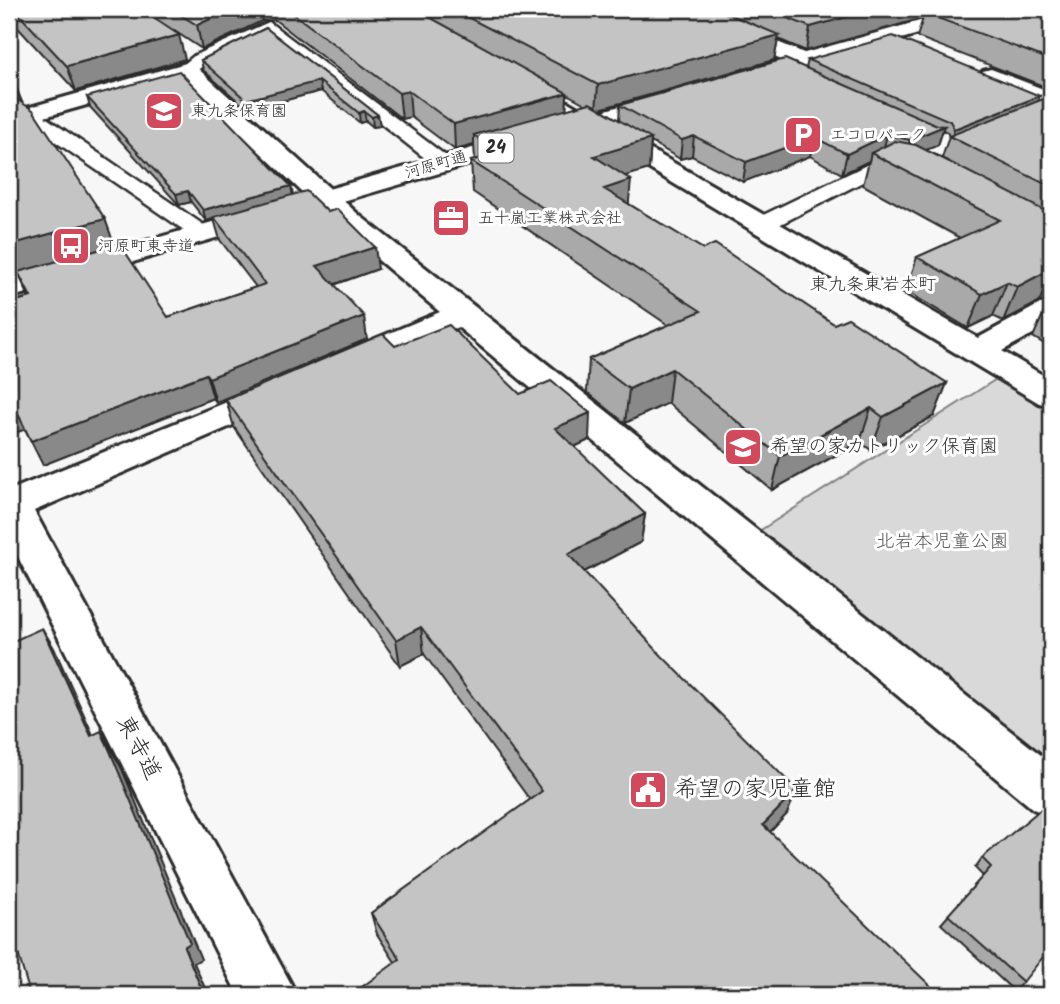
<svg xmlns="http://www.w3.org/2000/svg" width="1060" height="1004" font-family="Kalam,'Klee One',sans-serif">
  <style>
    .green { fill: #d9d9d9; stroke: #828282; stroke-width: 2 }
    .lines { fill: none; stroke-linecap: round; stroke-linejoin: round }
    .service-casing { stroke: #2b2b2b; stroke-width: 5 }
    .minor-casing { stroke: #2b2b2b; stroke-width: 6 }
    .trunk-casing { stroke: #2b2b2b; stroke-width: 6 }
    .service { fill: #fff; fill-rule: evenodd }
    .minor { fill: #fff; fill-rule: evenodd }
    .trunk { fill: #fff; fill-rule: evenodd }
    .wall { fill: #a9a9a9; stroke: #2b2b2b; stroke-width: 2; fill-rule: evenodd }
    .shaded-wall { fill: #898989; stroke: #2b2b2b; stroke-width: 2 }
    .building { fill: #c4c4c4; stroke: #2b2b2b; stroke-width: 2 }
    .labels { text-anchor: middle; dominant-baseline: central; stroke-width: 6; stroke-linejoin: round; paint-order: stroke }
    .far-poi-label { font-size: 16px; fill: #2b2b2b; stroke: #fff; text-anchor: start }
    .far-street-label { font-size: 16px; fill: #2b2b2b; stroke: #fff }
    .shield { fill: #fff; stroke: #6b6b6b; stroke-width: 2 }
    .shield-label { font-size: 18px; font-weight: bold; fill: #2b2b2b }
    .far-neighbourhood-label { font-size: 18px; fill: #2b2b2b; stroke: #fff }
    .poi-label { font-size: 19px; fill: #2b2b2b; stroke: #fff; text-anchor: start }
    .park-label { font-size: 19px; fill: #565656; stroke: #fff }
    .near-street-label { font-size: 23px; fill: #2b2b2b; stroke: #fff }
    .near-poi-label { font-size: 23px; fill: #2b2b2b; stroke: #fff; text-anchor: start }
  </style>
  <rect width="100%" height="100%" fill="#f7f7f7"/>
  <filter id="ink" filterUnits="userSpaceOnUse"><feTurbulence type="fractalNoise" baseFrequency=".0143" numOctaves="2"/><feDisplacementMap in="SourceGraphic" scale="14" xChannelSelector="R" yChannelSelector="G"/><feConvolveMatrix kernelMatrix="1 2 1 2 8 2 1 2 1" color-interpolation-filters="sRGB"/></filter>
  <g filter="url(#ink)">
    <path class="green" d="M998 378 1051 410V766L756 533Z"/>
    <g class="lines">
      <defs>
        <path id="service" d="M269 22 450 159 453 163 450 167H436L268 34 207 63 192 74H180L177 70 195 55Z
          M28 108 35 110 214 232 210 237H194L21 118 18 114Z
          M883 157 913 164 917 168 906 174 886 170 771 229 763 231 752 224 755 219Z"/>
        <path id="minor" d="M672 9H698L811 56 814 61 803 68 795 66 675 13Z
          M186 63 194 65 359 215 1051 763V816L1033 809 458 327 356 371 344 374 332 371 327 364 332 357 440 312 339 227 182 78 9 127V113Z
          M991 69 1051 92V107L983 81 980 76 983 71Z
          M521 75 978 338 1040 304 1051 302V324L1002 351 1051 380V406L1039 403 513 87 510 82 513 77Z
          M279 381 291 384 296 392 291 400 34 511 297 995H238L9 539V487L13 489Z"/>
        <path id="trunk" d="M963 9H994L991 13 752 82 744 84 733 77 736 72Z
          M669 92 677 94 681 99 677 104 9 298V280Z"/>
      </defs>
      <use href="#service" class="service-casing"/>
      <use href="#minor" class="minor-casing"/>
      <use href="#trunk" class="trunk-casing"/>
      <use href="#service" class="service"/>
      <use href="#minor" class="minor"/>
      <use href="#trunk" class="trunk"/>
    </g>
    <path class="wall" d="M9 9H140L185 59 76 91 9 18Z
      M141 9H1051V89L917 37 923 18 806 51 778 39 774 60 601 109 619 120 620 105 806 68 808 60 1038 102 1051 96V300L1039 302 1003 321 993 316 968 328 906 291 917 257 960 238 863 185 869 161 842 174 810 156 743 182 692 156 680 159 651 142 649 169 625 176 629 204 703 249 834 324 947 383 934 416 871 450 860 442 772 490 668 403 625 423 587 392 589 359 668 325 473 192 471 161 475 160 474 145 455 150 411 117 402 119 275 20 262 21 202 49ZM567 94 585 104 566 110ZM943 130 947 132 949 136 942 158 926 150 938 145Z
      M266 28 378 115 380 126 373 127 366 121 360 123 321 91 248 110 203 70 201 60Z
      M9 73 22 102 105 219 114 245 168 317 256 287 220 240 214 219 206 221 191 202 179 205 90 107 87 97 291 186 293 195 378 269 334 285 367 339 216 402 213 398 43 465 25 429 15 433 9 422V303L29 297 19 275H17L9 261Z
      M1051 301V348L1033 337 1048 303Z
      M395 346 520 394 589 440 574 447 645 514 641 542 584 572 787 814 770 832 395 962 377 934 371 913 530 800 424 654 400 666 234 427 226 400Z
      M1051 808V928L1048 931 1023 982 1014 991 941 924 983 876 975 868 982 858Z"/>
    <path class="shaded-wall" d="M232 9H260L262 21 202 49 197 25Z
      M876 9H954L924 13 923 18 806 51 810 27Z
      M179 35 185 59 76 91 67 66Z
      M779 35 774 60 596 110 598 85Z
      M14 81 23 106 9 111V82Z
      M319 81 321 91 248 110 246 100Z
      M409 91 411 117 402 119 399 93Z
      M567 93 566 119 474 135V145L455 150 454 124Z
      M1040 96 1036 106 952 137 954 129Z
      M364 111 366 121 360 123 359 113Z
      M378 115 380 126 373 127 372 117Z
      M944 126 938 145 905 159 910 140Z
      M887 135 882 155 871 153 869 161 842 174 847 154Z
      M694 136 692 156 680 159 682 140Z
      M814 137 810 156 743 182 746 162Z
      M651 139 649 169 593 186 594 156Z
      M631 180 628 211 604 189Z
      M291 186 293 196 206 221 203 210Z
      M188 191 191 202 179 205 176 194Z
      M105 219 115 247 17 275 9 257V245Z
      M375 247 378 269 321 289 317 266Z
      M1051 269V274L1039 302 1003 321 1017 287Z
      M1007 282 993 316 968 328 982 294Z
      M364 316 367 339 216 402 209 378Z
      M672 369 668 403 625 423 629 389Z
      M206 374 213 398 43 465 31 441Z
      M947 383 934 416 871 450 883 417Z
      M14 405 26 429 15 433 9 422V407Z
      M871 408 860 442 772 490 780 456Z
      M590 413 589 440 555 456V428Z
      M645 514 641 542 567 581 568 554Z
      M421 627 424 654 400 666 396 640Z
      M42 628 54 648 102 755 91 736Z
      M101 731 122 769 201 959 194 963 208 995H204L184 947Z
      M797 790 787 814 755 848 763 825Z"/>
    <path class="building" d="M14 9H140L179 35 67 66Z
      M171 9H232L197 25Z
      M287 9H415L567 93 454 124 409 91 399 93Z
      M452 9H716L779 35 598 85Z
      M765 9H876L810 27Z
      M940 9H1051V60L924 13Z
      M266 28 378 115 372 117 364 111 359 113 319 81 246 100 201 60Z
      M893 36 1040 96 954 129 950 121 808 60Z
      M785 59 937 125 944 126 910 140 887 135 847 154 814 137 746 162 694 136 682 140 620 105Z
      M179 71 291 186 203 210 188 191 176 194 87 97Z
      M9 73 14 81 9 82Z
      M1051 96V187L949 136Z
      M16 99 33 110 105 219 9 245V101Z
      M590 103 651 139 594 156 631 180 604 189 703 249 715 244 834 324 848 318 947 383 883 417 871 408 780 456 672 369 629 389 589 359 701 311 471 161 498 153 474 135Z
      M895 141 916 145 1051 214V269L1017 287 1007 282 982 294 917 257 1000 220 871 153Z
      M306 191 328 212 337 209 375 247 317 266 364 316 209 378 206 374 31 441 14 405 9 407V303L31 297 18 272 120 244 168 317 265 284 214 217Z
      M449 325 520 394 551 381 590 413 555 428 645 514 568 554 662 656 797 790 763 825 940 995H351L400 959 371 913 542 791 421 627 396 640 226 400 383 334 395 346Z
      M42 628 91 736 101 731 110 751 190 943 184 947 204 995H27L30 994 9 923V643Z
      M1047 804 1051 808V927L1047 931 1051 934V947L1023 982 948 915 991 867 982 858Z"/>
  </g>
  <defs>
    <symbol id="school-square" viewBox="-11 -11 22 22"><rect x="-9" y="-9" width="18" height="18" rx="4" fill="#d1495b" stroke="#fff"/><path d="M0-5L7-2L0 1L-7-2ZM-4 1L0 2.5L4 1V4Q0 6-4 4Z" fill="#fff"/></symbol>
    <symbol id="parking-square" viewBox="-11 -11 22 22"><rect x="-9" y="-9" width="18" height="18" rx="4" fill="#d1495b" stroke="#fff"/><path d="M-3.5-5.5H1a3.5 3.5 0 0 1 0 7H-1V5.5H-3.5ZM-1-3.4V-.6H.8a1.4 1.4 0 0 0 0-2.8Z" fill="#fff"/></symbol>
    <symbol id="office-square" viewBox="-11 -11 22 22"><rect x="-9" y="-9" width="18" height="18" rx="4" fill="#d1495b" stroke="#fff"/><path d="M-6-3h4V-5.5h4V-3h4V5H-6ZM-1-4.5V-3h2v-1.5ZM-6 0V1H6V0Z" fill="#fff"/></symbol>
    <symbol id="bus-square" viewBox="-11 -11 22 22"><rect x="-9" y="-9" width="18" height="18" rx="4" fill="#d1495b" stroke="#fff"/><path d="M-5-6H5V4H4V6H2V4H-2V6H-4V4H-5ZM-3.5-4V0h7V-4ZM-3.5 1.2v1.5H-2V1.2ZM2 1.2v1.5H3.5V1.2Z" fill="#fff"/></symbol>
    <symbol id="civic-square" viewBox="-11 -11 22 22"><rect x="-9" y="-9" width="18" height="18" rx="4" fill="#d1495b" stroke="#fff"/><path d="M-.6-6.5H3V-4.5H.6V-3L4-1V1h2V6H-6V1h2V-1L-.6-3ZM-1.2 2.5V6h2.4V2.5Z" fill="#fff"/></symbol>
  </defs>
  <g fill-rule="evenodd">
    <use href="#school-square" x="142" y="89" width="44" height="44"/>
    <use href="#parking-square" x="781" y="113" width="44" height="44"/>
    <use href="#office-square" x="429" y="196" width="44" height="44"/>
    <use href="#bus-square" x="49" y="224" width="44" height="44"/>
    <use href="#school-square" x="721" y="425" width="44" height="44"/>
    <use href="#civic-square" x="626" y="768" width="44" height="44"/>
  </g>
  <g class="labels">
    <g class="far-poi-label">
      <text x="191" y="111">東九条保育園</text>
      <text x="830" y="135">エコロパーク</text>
      <text x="478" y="218">五十嵐工業株式会社</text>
      <text x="98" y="246">河原町東寺道</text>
    </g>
    <g class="far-street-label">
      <text transform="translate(436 165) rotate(-16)">河原町通</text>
    </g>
    <rect class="shield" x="478.5" y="133.5" width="35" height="29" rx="5"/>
    <g class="shield-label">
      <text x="496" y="148">24</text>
    </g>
    <g class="far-neighbourhood-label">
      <text x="873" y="285">東九条東岩本町</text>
    </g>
    <g class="poi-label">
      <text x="770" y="447">希望の家カトリック保育園</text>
    </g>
    <g class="park-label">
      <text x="942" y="542">北岩本児童公園</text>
    </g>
    <g class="near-street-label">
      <text transform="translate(138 748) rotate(62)">東寺道</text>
    </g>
    <g class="near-poi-label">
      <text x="675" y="790">希望の家児童館</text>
    </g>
  </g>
  <rect width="1060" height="1004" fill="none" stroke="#fff" stroke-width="35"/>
  <rect x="18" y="18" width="1025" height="969" fill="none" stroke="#2b2b2b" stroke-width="2.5" filter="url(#ink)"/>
</svg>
